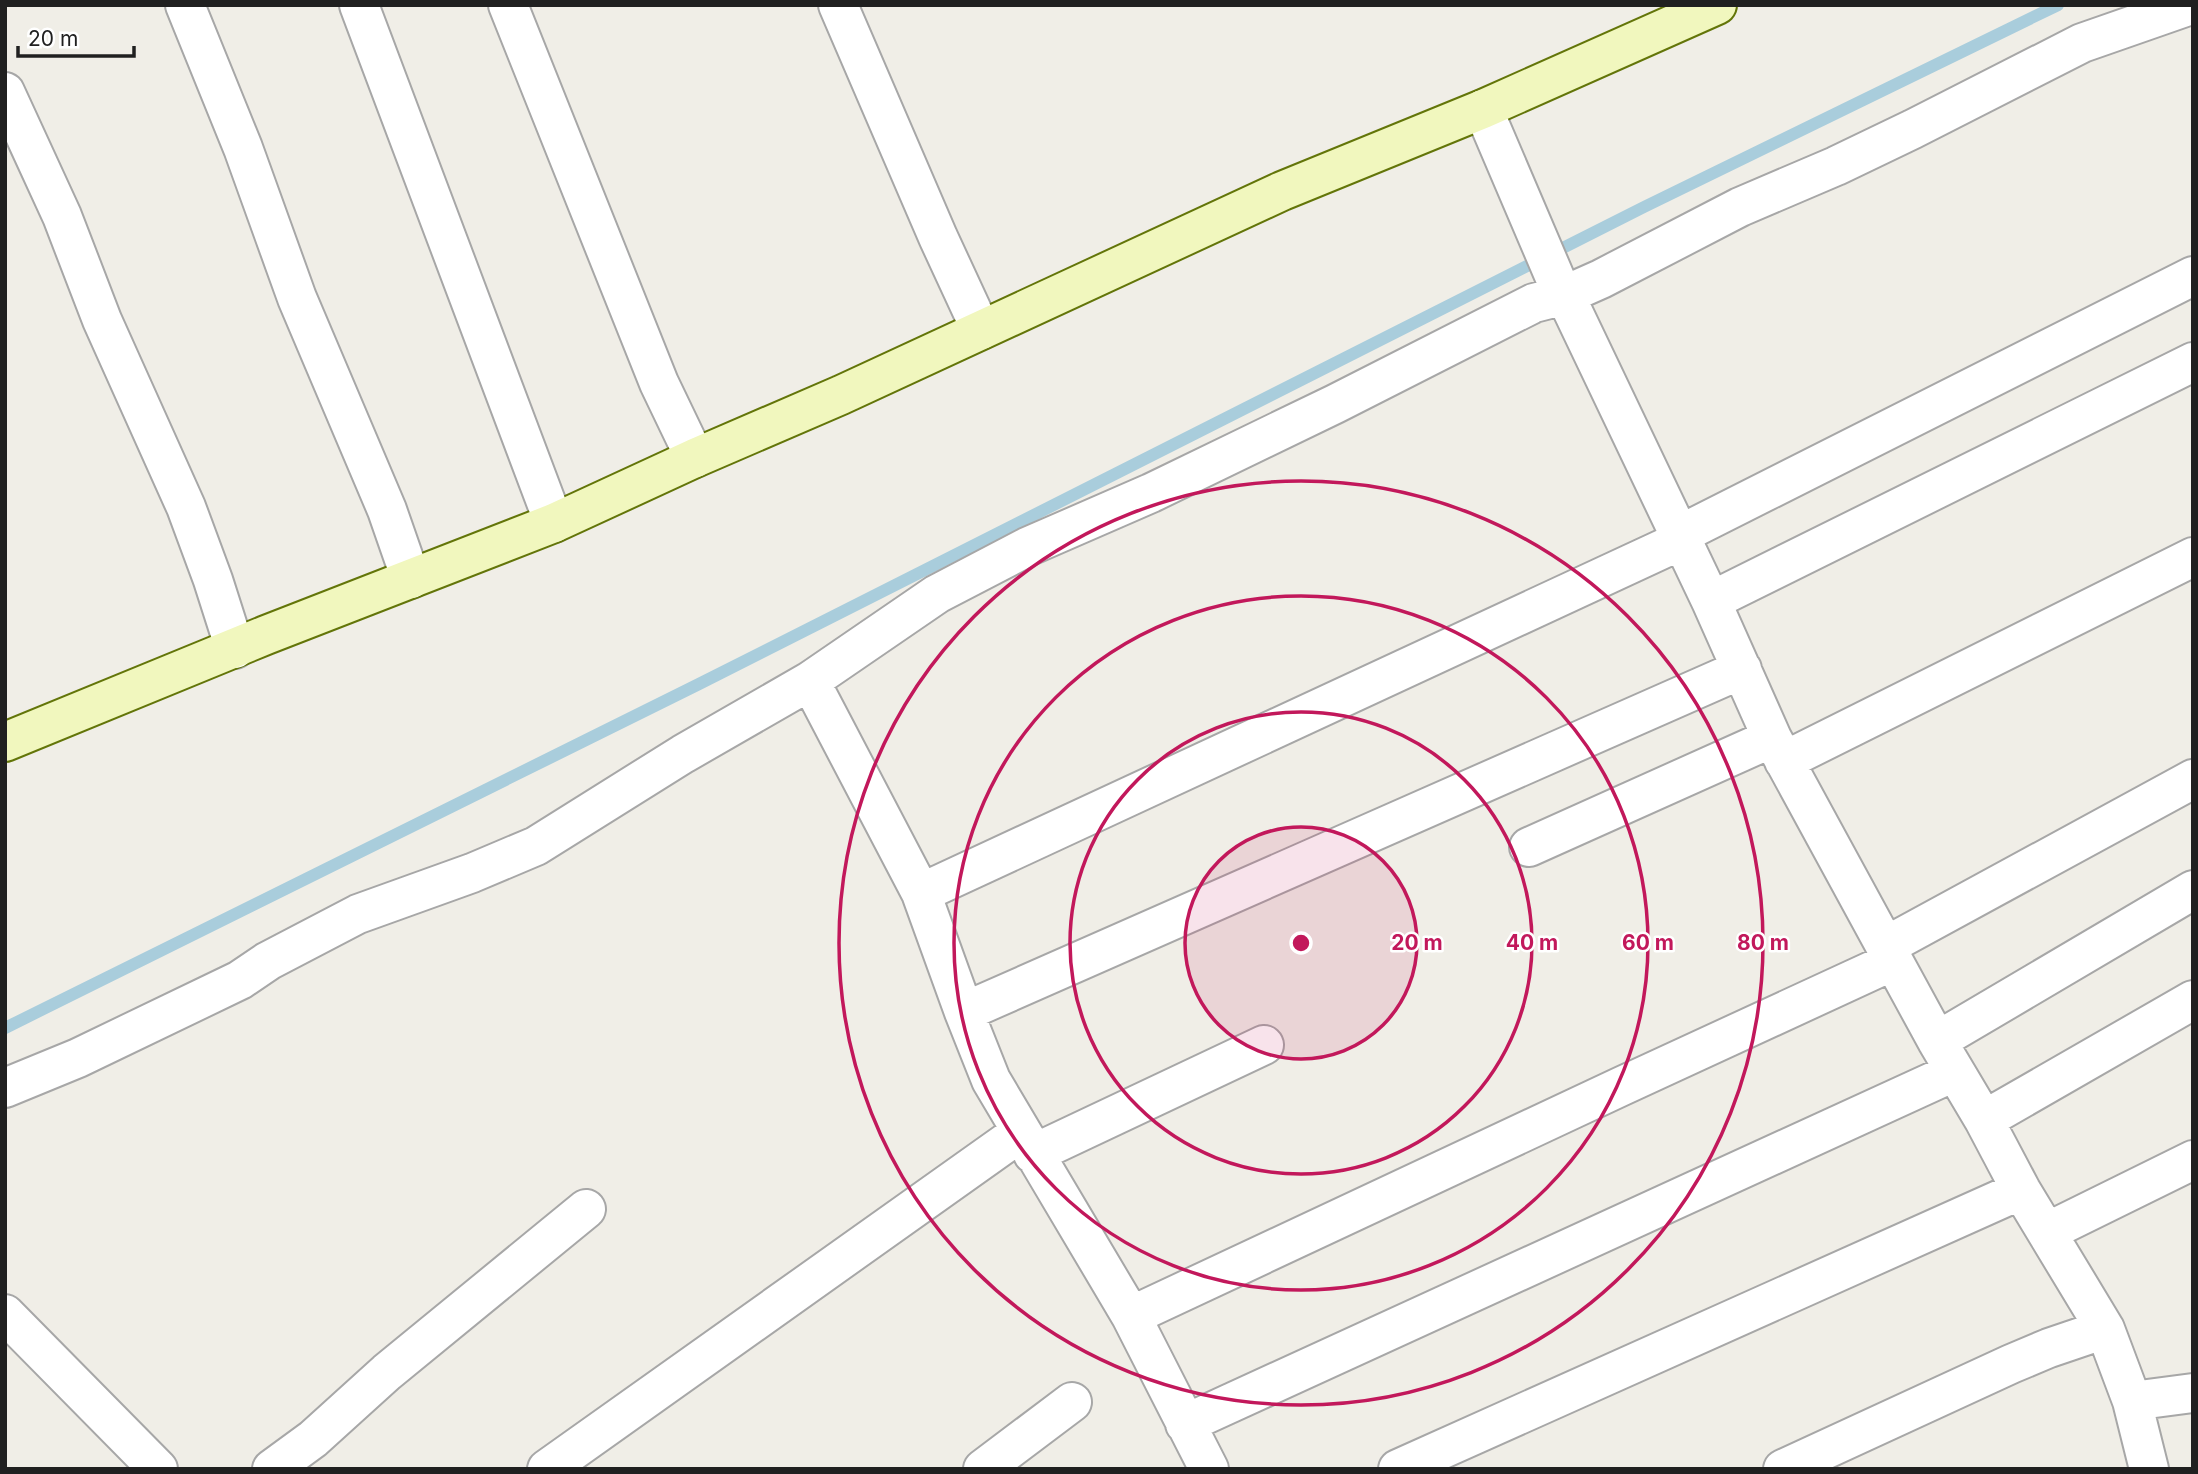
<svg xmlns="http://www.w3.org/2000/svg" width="2198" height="1474" font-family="Inter,sans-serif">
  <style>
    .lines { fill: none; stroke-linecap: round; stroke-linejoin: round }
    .stream { stroke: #a9cddc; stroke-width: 12 }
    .minor-casing { stroke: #a7a7a7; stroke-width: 42 }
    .secondary-casing { stroke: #637509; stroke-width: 42 }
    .minor { stroke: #fff; stroke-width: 38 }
    .secondary { stroke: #f1f7be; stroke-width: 38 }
    .ring { fill: none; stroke: #c2185b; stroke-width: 3.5 }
    .centre { fill: #c2185b; stroke: #fff; stroke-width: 3.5 }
    .ring-label { font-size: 21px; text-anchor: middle; font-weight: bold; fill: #c2185b; stroke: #fff; stroke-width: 5; stroke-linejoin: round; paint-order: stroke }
  </style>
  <rect width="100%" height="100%" fill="#f0eee7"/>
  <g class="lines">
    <path class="stream" d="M5 1028 699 684 1644 207 2058 5"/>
    <defs>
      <path id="minor" d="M185 5 243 148 297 298 387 510 411 579
        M359 5 554 523
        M508 5 659 383 695 458
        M838 5 938 237 981 330
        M5 92 62 216 102 320 186 507 213 580 235 649
        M1483 109 1556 280 1565 295 1711 601 1772 738 1937 1041 1984 1120 2021 1190 2105 1329 2132 1401 2149 1469
        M1679 535 2193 276
        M1711 601 2193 362
        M810 681 921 893 964 1012 991 1080 1131 1316 1209 1469
        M1784 761 2193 557
        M1529 847 1772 738
        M921 893 1682 540
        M1886 946 2193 779
        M964 1012 1742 669
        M1937 1041 2193 890
        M5 1088 78 1058 240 980 268 961 358 914 472 873 536 846 683 754 810 681 937 594 1027 547 1151 493 1335 404 1534 303 1565 295 1601 279 1740 207 1836 166 1913 129 2082 43 2191 5
        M1984 1120 2193 1000
        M1033 1154 1264 1045
        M2047 1232 2193 1160
        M5 1314 158 1469
        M1131 1316 1622 1086 1893 961
        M2132 1401 2193 1393
        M1185 1424 1954 1072
        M272 1469 313 1439 387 1372 586 1209
        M547 1469 1021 1132
        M983 1469 1072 1402
        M1398 1469 2021 1190
        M1783 1469 2011 1364 2049 1348 2105 1329"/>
      <path id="secondary" d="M5 742 266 635 554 523 695 458 841 395 1282 191 1483 109 1717 5"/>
    </defs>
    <use href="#minor" class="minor-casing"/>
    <use href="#secondary" class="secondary-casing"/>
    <use href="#minor" class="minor"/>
    <use href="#secondary" class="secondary"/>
  </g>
  <circle cx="1301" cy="943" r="116" fill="#c2185b" fill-opacity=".12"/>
  <g class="ring">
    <circle cx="1301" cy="943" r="116"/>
    <circle cx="1301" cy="943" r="231"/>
    <circle cx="1301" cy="943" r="347"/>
    <circle cx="1301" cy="943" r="462"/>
  </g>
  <circle cx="1301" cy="943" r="10" class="centre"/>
  <g class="ring-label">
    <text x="1417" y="950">20 m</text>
    <text x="1532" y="950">40 m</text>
    <text x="1648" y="950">60 m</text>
    <text x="1763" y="950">80 m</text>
  </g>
  <rect width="2198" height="1474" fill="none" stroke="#202020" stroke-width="14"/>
  <path d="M18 46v10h116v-10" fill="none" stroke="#202020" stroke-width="3.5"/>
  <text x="28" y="46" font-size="21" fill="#202020" stroke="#ffffff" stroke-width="5" paint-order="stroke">20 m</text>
</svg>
